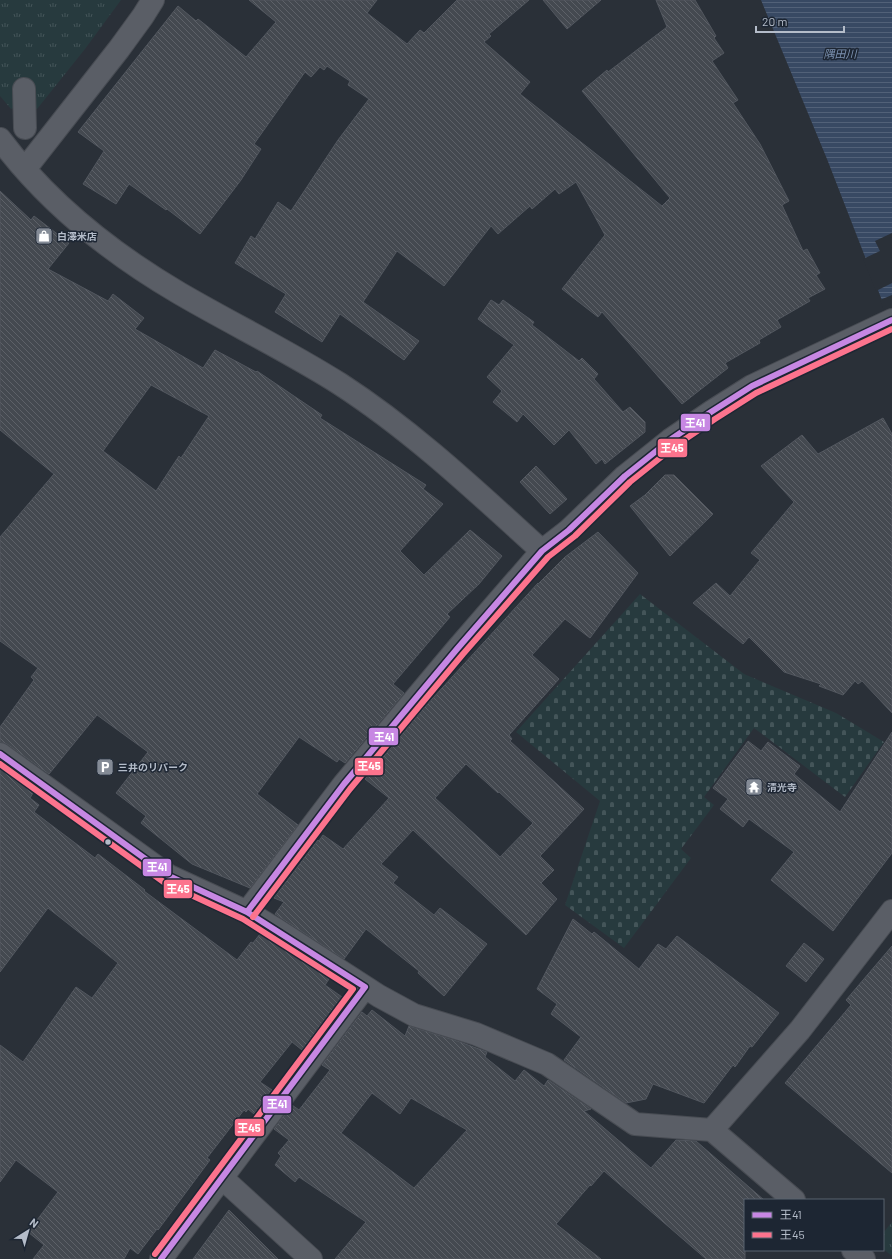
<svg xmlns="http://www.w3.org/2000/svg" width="892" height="1259" font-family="Barlow,'Noto Sans JP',sans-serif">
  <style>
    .cemetery { fill: url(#cemetery-stones) }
    .park { fill: url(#park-tufts) }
    .water { fill: url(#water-rules) }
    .pier { fill: #2a3038 }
    .building { fill: url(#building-back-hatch); stroke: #52575f; fill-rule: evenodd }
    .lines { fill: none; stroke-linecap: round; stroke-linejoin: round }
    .minor-casing { stroke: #484c53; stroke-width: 24 }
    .minor { stroke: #5a5e66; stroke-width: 22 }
    .bus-1-casing { stroke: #1d2633; stroke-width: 9 }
    .bus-2-casing { stroke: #1d2633; stroke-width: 9 }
    .bus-1 { stroke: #c787e3; stroke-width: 6 }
    .bus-2 { stroke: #fc738d; stroke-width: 6 }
    .bus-dot { fill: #b4bcc9; stroke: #1d2633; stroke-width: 1.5 }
    .labels { text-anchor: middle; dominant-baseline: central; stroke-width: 3; stroke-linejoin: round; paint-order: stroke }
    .poi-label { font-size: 10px; font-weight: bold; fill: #b4bcc9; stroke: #1d2633; text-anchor: start }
    .water-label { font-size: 11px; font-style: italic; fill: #7c92b1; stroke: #1d2633 }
    .line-badge { stroke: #1d2633; stroke-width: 1.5 }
    .badge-label { font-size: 11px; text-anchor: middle; font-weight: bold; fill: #fff }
  </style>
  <defs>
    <pattern id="cemetery-stones" width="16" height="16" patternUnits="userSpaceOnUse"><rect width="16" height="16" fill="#273a3e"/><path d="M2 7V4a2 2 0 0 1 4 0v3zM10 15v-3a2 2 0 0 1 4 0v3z" fill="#445559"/></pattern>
    <pattern id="park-tufts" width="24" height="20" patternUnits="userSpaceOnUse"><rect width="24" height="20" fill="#273a3e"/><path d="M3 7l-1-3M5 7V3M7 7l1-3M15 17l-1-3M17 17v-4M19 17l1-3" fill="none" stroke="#445559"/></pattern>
    <pattern id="water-rules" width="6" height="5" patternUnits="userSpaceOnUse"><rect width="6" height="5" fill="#384963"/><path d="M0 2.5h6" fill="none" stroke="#526178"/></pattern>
    <pattern id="building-back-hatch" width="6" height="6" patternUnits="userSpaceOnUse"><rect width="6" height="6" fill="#444950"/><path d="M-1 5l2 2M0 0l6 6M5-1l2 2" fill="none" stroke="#5d6168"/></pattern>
  </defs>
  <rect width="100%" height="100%" fill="#2a3038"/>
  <path class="cemetery" d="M640 594 744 674 836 713 884 742 845 797 754 728 704 797 714 805 681 849 691 858 624 948 565 905 600 801 516 732Z"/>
  <path class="park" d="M0 0H121L85 49 37 109 22 105 11 109 0 96Z
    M892 1222V1256L883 1249V1233Z"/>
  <path class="water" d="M761 0H892V326L827 159Z"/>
  <path class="pier" d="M892 233V283L876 291 863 259 880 251 875 241Z
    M892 295V328L890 327 880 300Z"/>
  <path class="building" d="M249 0H377L367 13 407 44 420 30 424 33 457 0H529L489 34 491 36 484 42 530 82 520 94 662 206 670 198 582 91 607 70 608 72 667 27 656 0H695L716 36 714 38 724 53 712 61 738 100 733 103 760 144 789 201 782 205 803 251 807 249 820 273 816 275 825 289 808 298 810 301 777 320 781 327 759 340 760 343 725 363 728 368 682 404 602 312 598 317 562 289 605 235 576 182 559 194 555 189 532 209 530 206 498 234 491 226 444 286 397 251 363 302 419 341 404 360 340 314 322 342 275 312 286 294 235 263 251 236 255 239 278 202 291 211 338 140 369 99 348 85 350 81 327 66 324 70 320 67 311 77 305 72 254 144 261 149 241 180 200 234 167 209 166 210 129 184 116 204 83 184 104 151 78 132 178 6 196 21 198 19 246 57 276 22Z
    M543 0H601L567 29Z
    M0 191 31 220 34 216 69 243 48 269 108 301 113 294 144 318 135 329 203 368 215 350 256 372 257 371 322 415 320 418 426 485 423 489 443 504 400 551 424 575 470 530 502 556 479 584 447 614 450 617 393 684 404 693 345 763 339 759 337 762 299 737 257 794 298 825 250 888 192 864 141 823 146 816 116 793 148 752 97 715 49 774 7 744 0 742V727L34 680 31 677 38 668 0 641V537L54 474 0 430ZM151 385 209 416 181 458 179 456 156 491 103 451Z
    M491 300 499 305 503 300 534 322 532 325 579 361 582 358 598 374 594 379 623 412 630 407 645 422V432L605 464 602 459 596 464 569 430 554 445 523 414 517 422 493 402 502 391 487 377 514 345 478 319Z
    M883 418 892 434V713L862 681 858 684 855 681 843 695 819 686 821 684 784 672 749 637 743 644 693 603 716 583 730 596 760 560 751 553 794 502 761 466 802 435 818 454Z
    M536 466 567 499 550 514 520 482Z
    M665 475H674L713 514 670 556 630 506 645 495Z
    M598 532 638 573 590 638 565 619 532 655 559 679 509 735 512 739 510 741 584 809 540 856 554 870 541 883 557 899 526 935 413 830 381 864 398 877 393 883 434 915 440 908 487 944 444 996 418 973 419 971 366 929 344 959 275 914 284 902 274 898 318 840 319 841 323 835 343 849 389 798 365 779 422 710 538 583V584L565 557ZM466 764 498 793 499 792 533 823 500 857 435 798Z
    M892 732V853L833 931 771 880 794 852 749 819 743 827 720 809 728 799 713 788 748 741 761 751 768 742 800 766 794 774 840 812Z
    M0 769 33 793 30 798 39 805 34 812 95 858 98 854 145 890 144 891 237 960 251 942 253 943 260 934 329 979 325 985 342 997 302 1050 292 1042 260 1082 272 1090 254 1114 248 1109 246 1112 244 1110 207 1158 210 1160 158 1230 157 1229 138 1254 130 1248 124 1259H33L44 1245 28 1232 58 1192 16 1160 0 1182V1045L23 1062 76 987 92 998 118 963 48 908 0 972Z
    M573 919 592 934 594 932 639 969 658 944 666 949 677 936 779 1013 752 1047 750 1046 735 1067 733 1065 704 1103 653 1084 646 1099 626 1103 564 1060 581 1037 551 1014 557 1004 537 989Z
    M804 943 824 959 806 982 786 966Z
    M892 946V1173L785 1083 851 1005 846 1000Z
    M372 1010 405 1036 409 1026 460 1042 487 1052 485 1057 515 1081 524 1070 544 1086 548 1080 591 1109 584 1111 651 1168 676 1140 696 1141 764 1200H745V1259H706L604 1171 591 1186 590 1185 556 1224 601 1259H335L366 1222 299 1177 295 1182 275 1165 281 1156 278 1153 289 1140 274 1129 292 1105 299 1110 330 1070 322 1065 362 1012 367 1016ZM372 1093 400 1114 411 1098 467 1130 414 1188 341 1133Z
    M229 1210 278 1259H193Z"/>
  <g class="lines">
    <defs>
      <path id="minor" d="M24 89 25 128
        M0 139C47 202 111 253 179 293 232 324 288 351 340 384 414 432 477 492 542 551
        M25 169 119 49 143 16 153 0
        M0 754 169 876 247 912 277 930 379 996 414 1015 476 1034 547 1064 635 1124 712 1130 794 1200
        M247 912 344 784 457 649 542 551 569 530 625 476 670 440 711 412 752 386 892 320
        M712 1130 800 1030 892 911
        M222 1178 311 1259
        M853 1250 864 1259
        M161 1259 365 987"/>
    </defs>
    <use href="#minor" class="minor-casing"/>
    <use href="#minor" class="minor"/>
    <defs>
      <path id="bus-1" d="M0 754 169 876 247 912 365 987 161 1259
        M247 912 344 784 457 649 542 551 569 530 625 476 670 440 711 412 752 386 892 320"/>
      <path id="bus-2" d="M0 764 165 883 243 919 353 989 155 1254
        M253 917 350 789 463 654 548 557 575 536 630 482 675 446 715 419 756 393 892 329"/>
    </defs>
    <use href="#bus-1" class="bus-1-casing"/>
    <use href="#bus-2" class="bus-2-casing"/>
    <use href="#bus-1" class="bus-1"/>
    <use href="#bus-2" class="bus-2"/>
  </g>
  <defs>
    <symbol id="shop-square" viewBox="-11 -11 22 22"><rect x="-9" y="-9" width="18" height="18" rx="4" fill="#848b96" stroke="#1d2633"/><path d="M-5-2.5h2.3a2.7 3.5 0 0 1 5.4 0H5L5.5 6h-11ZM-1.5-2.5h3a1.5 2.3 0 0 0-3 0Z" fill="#fff"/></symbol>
    <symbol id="parking-square" viewBox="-11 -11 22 22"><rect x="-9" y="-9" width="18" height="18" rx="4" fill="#848b96" stroke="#1d2633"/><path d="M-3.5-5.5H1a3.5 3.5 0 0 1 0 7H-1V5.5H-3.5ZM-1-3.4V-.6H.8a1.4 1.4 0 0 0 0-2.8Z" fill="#fff"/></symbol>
    <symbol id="temple-square" viewBox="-11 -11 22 22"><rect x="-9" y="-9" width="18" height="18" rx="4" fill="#848b96" stroke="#1d2633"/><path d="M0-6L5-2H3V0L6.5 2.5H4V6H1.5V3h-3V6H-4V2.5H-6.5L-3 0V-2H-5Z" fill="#fff"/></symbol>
  </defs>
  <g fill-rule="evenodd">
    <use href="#shop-square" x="34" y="226" width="20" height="20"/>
    <use href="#parking-square" x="95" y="757" width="20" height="20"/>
    <use href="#temple-square" x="744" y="777" width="20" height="20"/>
  </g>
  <circle class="bus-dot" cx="108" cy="842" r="3.5"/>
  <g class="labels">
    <g class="poi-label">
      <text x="57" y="236">白澤米店</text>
      <text x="118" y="767">三井のリパーク</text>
      <text x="767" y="787">清光寺</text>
    </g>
    <g class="water-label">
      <text x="840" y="53">隅田川</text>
    </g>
  </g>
  <g class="line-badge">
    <rect x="680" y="413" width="31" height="19" rx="4" fill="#c787e3"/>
    <rect x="657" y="438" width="31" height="20" rx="4" fill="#fc738d"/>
    <rect x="368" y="727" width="31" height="19" rx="4" fill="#c787e3"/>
    <rect x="354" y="757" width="30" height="19" rx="4" fill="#fc738d"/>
    <rect x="142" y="858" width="30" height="19" rx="4" fill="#c787e3"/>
    <rect x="163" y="879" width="30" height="20" rx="4" fill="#fc738d"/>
    <rect x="262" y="1095" width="30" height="19" rx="4" fill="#c787e3"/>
    <rect x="234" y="1118" width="31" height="19" rx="4" fill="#fc738d"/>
  </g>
  <g class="badge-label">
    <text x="695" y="427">王41</text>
    <text x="672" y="452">王45</text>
    <text x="384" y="741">王41</text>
    <text x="369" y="770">王45</text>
    <text x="157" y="871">王41</text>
    <text x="178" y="893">王45</text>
    <text x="277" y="1108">王41</text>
    <text x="249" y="1132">王45</text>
  </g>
  <rect x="744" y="1199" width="140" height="52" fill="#1d2633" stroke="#59626f"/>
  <rect x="752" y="1212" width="20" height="6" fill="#c787e3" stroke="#59626f"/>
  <text x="780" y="1219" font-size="12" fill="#b4bcc9">王41</text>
  <rect x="752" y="1232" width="20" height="6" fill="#fc738d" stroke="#59626f"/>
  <text x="780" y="1239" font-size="12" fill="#b4bcc9">王45</text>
  <g transform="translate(28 1231) rotate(37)" stroke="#1d2633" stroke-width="3" paint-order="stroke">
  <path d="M0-3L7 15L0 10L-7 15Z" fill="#b4bcc9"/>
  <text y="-6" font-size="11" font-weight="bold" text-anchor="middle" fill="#b4bcc9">N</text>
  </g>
  <path d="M756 26v6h88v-6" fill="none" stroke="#b4bcc9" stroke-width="2"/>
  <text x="762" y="26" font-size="12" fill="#b4bcc9" stroke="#1d2633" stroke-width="3" paint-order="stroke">20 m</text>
</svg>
